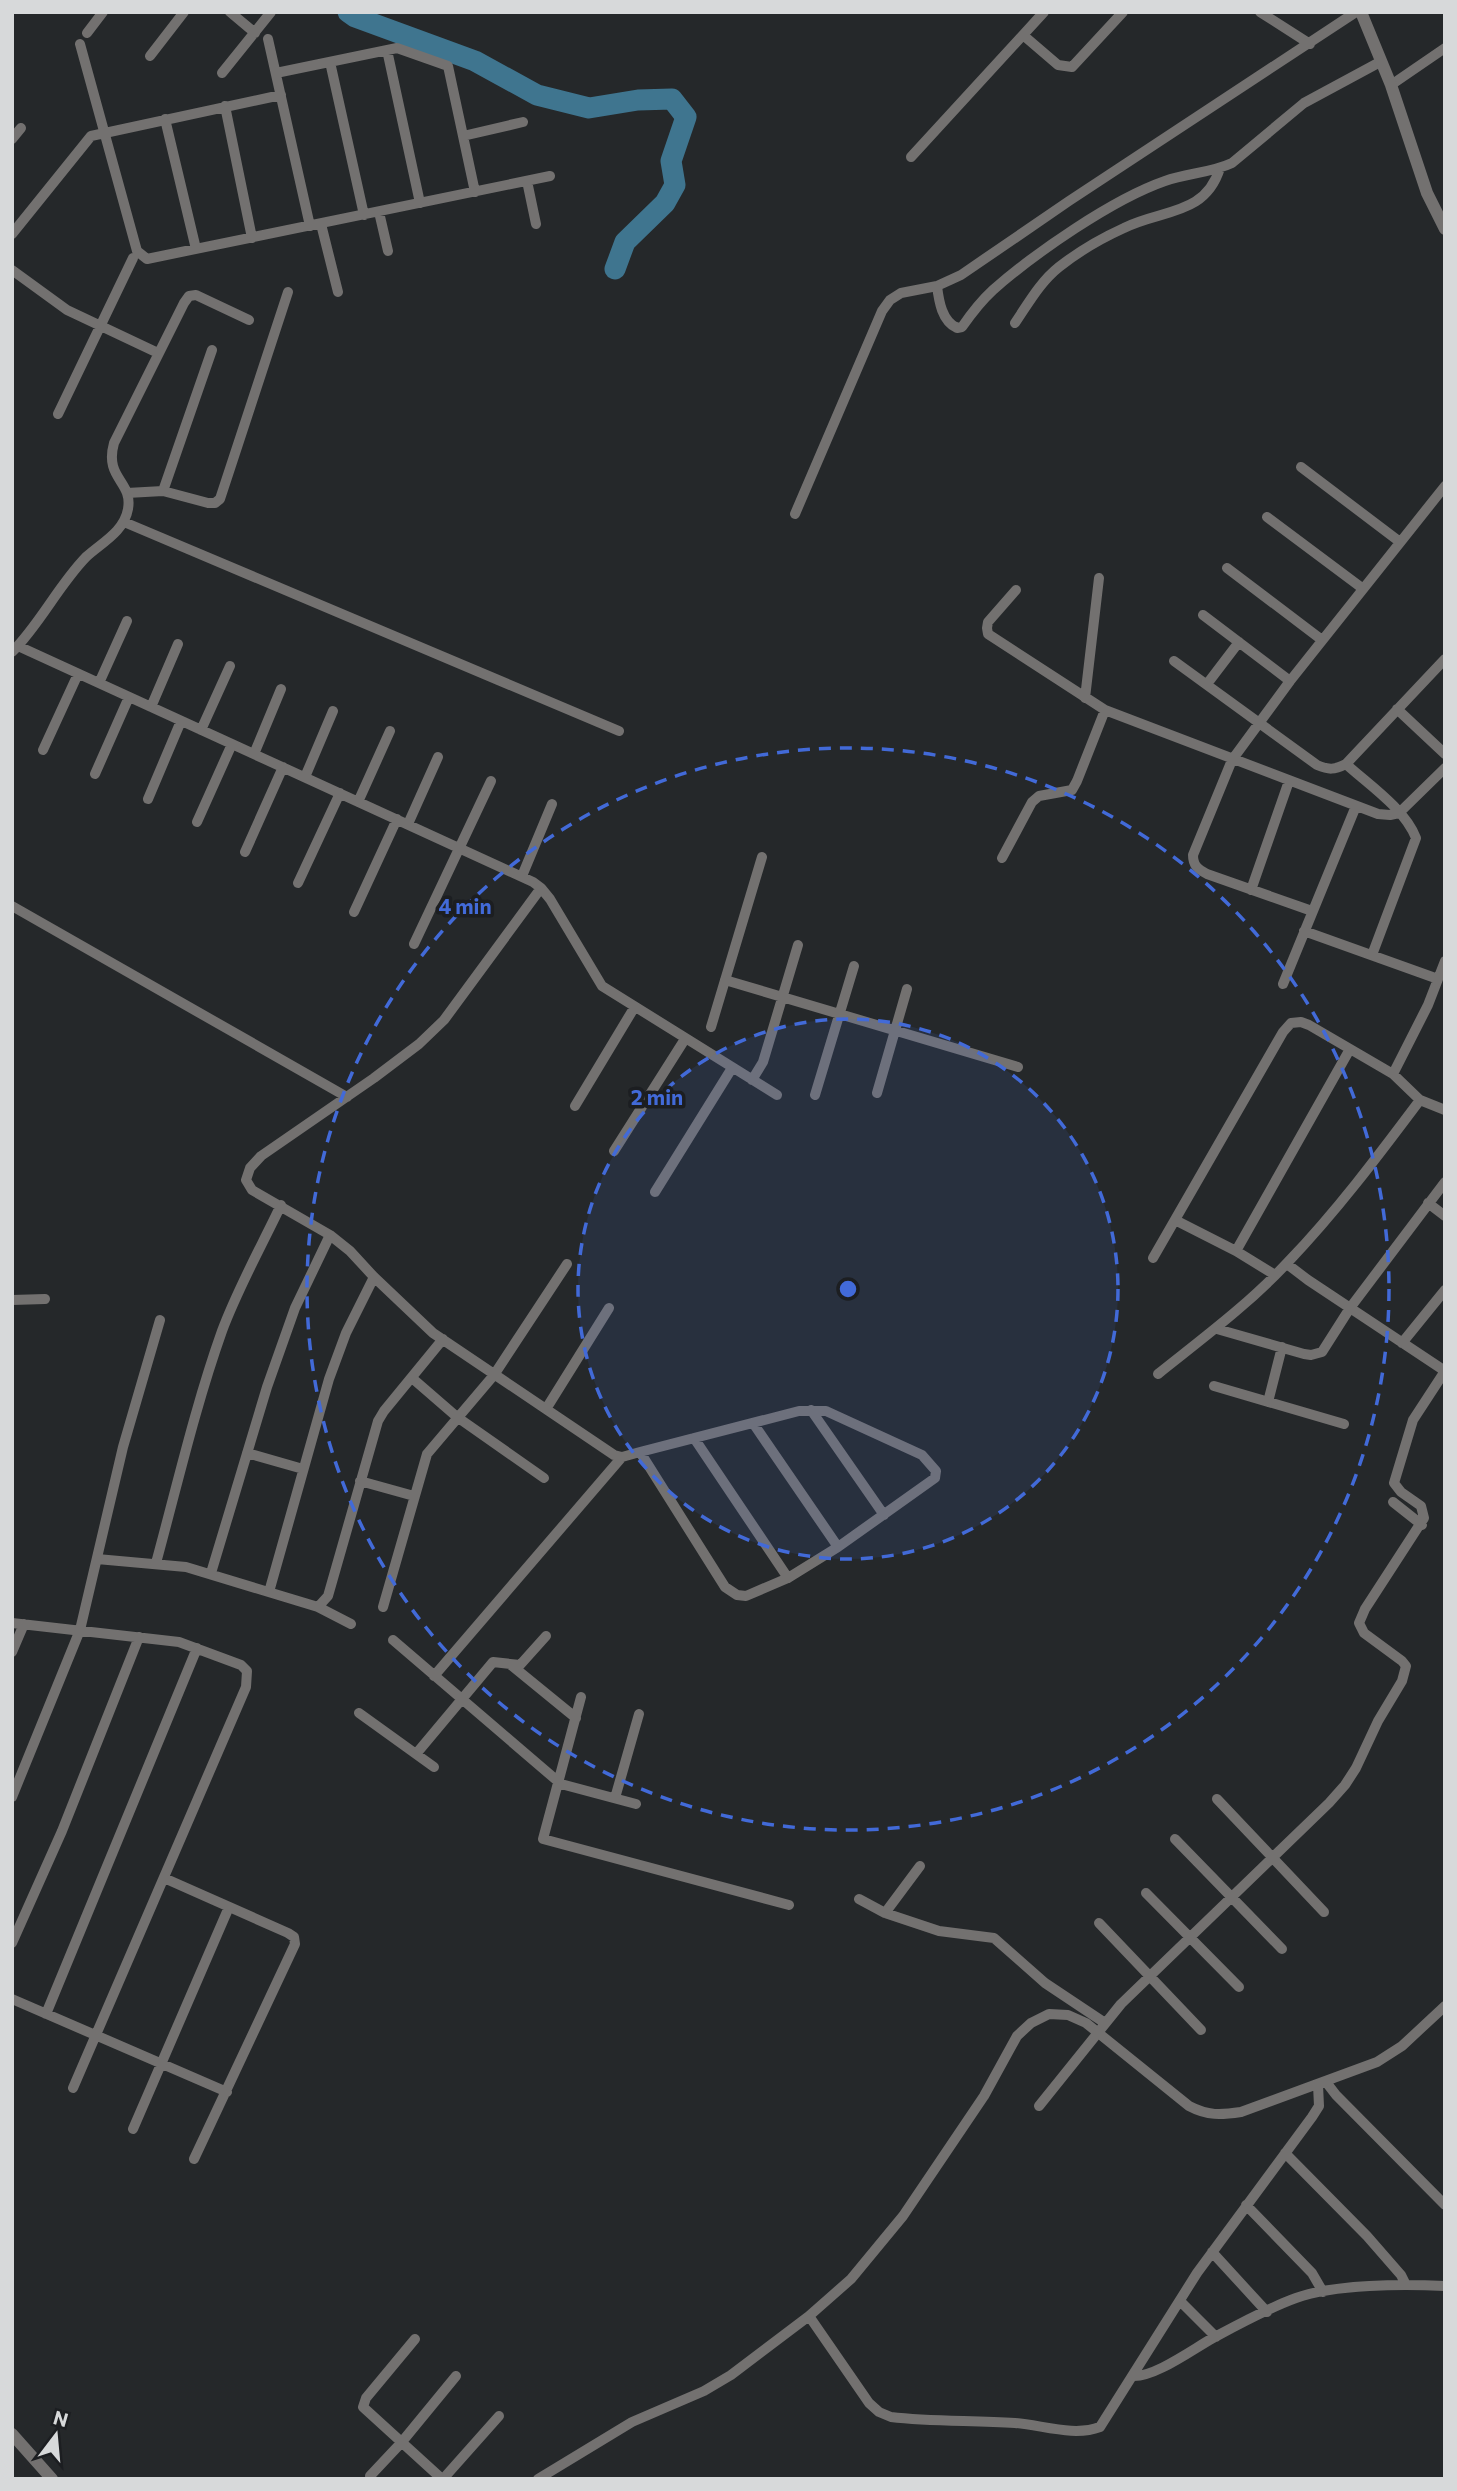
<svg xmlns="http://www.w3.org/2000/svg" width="1457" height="2491" font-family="Commissioner,sans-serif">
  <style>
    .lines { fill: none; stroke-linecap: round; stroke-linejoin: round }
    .river { stroke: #3f758f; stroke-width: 21 }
    .minor { stroke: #737170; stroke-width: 10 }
    .tertiary { stroke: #737170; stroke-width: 12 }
    .ring { fill: none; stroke: #426ad8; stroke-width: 3.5; stroke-dasharray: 12 9 }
    .centre { fill: #426ad8; stroke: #1c1e21; stroke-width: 3.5 }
    .ring-label { font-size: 21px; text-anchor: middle; font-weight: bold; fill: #426ad8; stroke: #1c1e21; stroke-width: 7; stroke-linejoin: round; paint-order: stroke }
  </style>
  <rect width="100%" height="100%" fill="#25282a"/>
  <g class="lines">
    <path class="river" d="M348 12 355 17 475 61 537 95 589 108 638 100 672 99 686 117 671 161 675 185 665 203 625 242 615 269"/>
    <path class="minor" d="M230 12 255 33
      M1260 12 1310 44
      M87 33 103 12
      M1023 35 1058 65 1072 67 1123 12
      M268 39 310 226
      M80 44 137 251 147 259 550 176
      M387 50 420 203
      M150 56 184 12
      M330 62 364 215
      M222 73 271 12
      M276 73 397 48 448 66 475 192
      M1391 85 1445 48
      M225 106 252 238
      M165 119 196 249
      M463 136 523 122
      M12 139 21 128
      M911 157 1044 12
      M527 181 536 224
      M379 212 388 251
      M321 224 338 292
      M12 234 91 136 281 95
      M12 270 67 310 158 353
      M937 286C939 302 942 321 957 328L962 327C971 314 981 301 993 290 1035 253 1113 199 1165 181 1187 173 1211 173 1232 163L1304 103 1380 62
      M1015 323C1028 304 1040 282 1059 267 1078 252 1102 238 1124 228 1162 209 1205 216 1220 168
      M58 414 133 258
      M1301 467 1400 542
      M163 491 212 350
      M127 493 163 491 208 503H215L220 499 288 292
      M795 514 882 311 890 300 901 293 937 286 961 275 1069 201 1356 12
      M1267 517 1362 588
      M124 522 619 731
      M1227 568 1322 640
      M1016 590 988 622 987 628 988 634 1105 710 1378 814 1390 815 1399 813 1445 768
      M1203 615 1290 681
      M18 646 533 882 541 888 550 899 602 986 777 1095
      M12 652C40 624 58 586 86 557 101 543 124 532 128 509 133 481 104 479 114 443L184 303 189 296 196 295 249 320
      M1174 661 1317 765C1329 770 1334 770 1346 764L1445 659
      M99 683 127 621
      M1207 684 1239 642
      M1085 698 1099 578
      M151 707 178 644
      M1397 709 1445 754
      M201 730 230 666
      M43 750 78 674
      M254 754 281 689
      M1346 764C1369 785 1404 808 1416 838L1372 955
      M95 774 129 697
      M305 777 333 711
      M148 799 181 721
      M358 802 390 731
      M197 822 232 744
      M408 824 438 757
      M245 852 283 767
      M1002 858 1032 802 1039 796 1072 790 1077 781 1105 710
      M522 876 552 804
      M298 883 340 793
      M541 888 444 1020 419 1044 374 1078 261 1156 250 1168 246 1180 252 1190 330 1235 350 1251 374 1277 433 1333 614 1455 622 1457 640 1452 799 1411H826L922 1455 936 1471 935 1478 838 1547 788 1578 746 1596 737 1595 725 1587 640 1452
      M1251 890 1289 781
      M12 906 347 1097
      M1312 911 1207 874C1198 869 1193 866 1193 855L1232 760 1290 681 1445 486
      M354 912 397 819
      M1304 931 1438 979
      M414 944 491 781
      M725 980 1018 1067
      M1283 984 1356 806
      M711 1027 762 857
      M1393 1074 1428 1005 1445 961
      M752 1080 763 1062 798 945
      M877 1093 907 989
      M815 1095 854 966
      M575 1106 634 1008
      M614 1151 685 1039
      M655 1192 732 1068
      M1428 1203 1445 1216
      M1175 1220 1236 1251 1275 1275
      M1236 1251 1350 1049
      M1153 1258 1283 1032 1291 1023 1301 1022 1309 1025 1393 1074 1420 1100 1445 1110
      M1287 1264 1308 1280 1445 1371
      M12 1300 45 1299
      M1217 1329 1304 1354 1311 1355 1322 1352 1350 1308 1445 1182
      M1402 1343 1445 1290
      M1158 1374C1203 1338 1249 1304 1288 1262 1336 1212 1378 1156 1420 1100
      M412 1378 457 1417 544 1478
      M1214 1386 1344 1424
      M1268 1402 1282 1347
      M546 1409 609 1308
      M811 1410 884 1515
      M753 1423 838 1547
      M694 1438 788 1578
      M247 1453 303 1469
      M360 1481 414 1496
      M1393 1502 1422 1525
      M97 1559 186 1567 318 1607 328 1596 378 1421 384 1411 443 1339
      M156 1563C177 1486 195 1407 222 1331 238 1288 261 1247 281 1205
      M211 1573 267 1387 295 1308 330 1235
      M269 1592 329 1379 346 1333 374 1277
      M318 1607 351 1624
      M383 1607 427 1454 494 1375 567 1264
      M12 1623 179 1642 241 1665 247 1671 246 1687 73 2088
      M393 1640 561 1784 636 1804
      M12 1652 24 1624
      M511 1665 576 1718
      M434 1676 622 1457
      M581 1697 543 1839 789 1905
      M359 1713 434 1767
      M416 1754 493 1662 520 1665 546 1636
      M12 1797 80 1630 123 1447 160 1320
      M615 1798 639 1714
      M1217 1799 1324 1912
      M1175 1839 1282 1949
      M164 1878 288 1933 294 1937 295 1944 194 2159
      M1146 1893 1239 1987
      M859 1899 885 1913 939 1931 994 1938 1045 1983 1105 2023
      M885 1913 920 1866
      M1099 1923 1201 2030
      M12 1943 62 1831 139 1637
      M12 1999 227 2092
      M46 2014 197 1648
      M1326 2082 1336 2095 1445 2205
      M1039 2106 1121 2004 1329 1803 1345 1785 1356 1768 1378 1721 1402 1681 1406 1666 1402 1661 1364 1633 1359 1623 1365 1609 1424 1518 1421 1506 1401 1492 1394 1483 1413 1420 1445 1371
      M133 2129 229 1907
      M1285 2153 1367 2236 1401 2275 1406 2285
      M1246 2205 1312 2273 1323 2292
      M1212 2252 1267 2312
      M1180 2301 1216 2337
      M809 2316 869 2403 879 2412 891 2417C932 2422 974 2420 1015 2423 1042 2425 1074 2437 1100 2427L1197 2273 1312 2117 1319 2106 1318 2085
      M415 2339 366 2398 363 2407 442 2479
      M1132 2376C1154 2378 1193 2349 1213 2338 1239 2324 1268 2308 1296 2298 1335 2284 1403 2284 1445 2286
      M370 2476 401 2443 456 2376
      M443 2479 499 2416
      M538 2479 632 2422 704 2391 731 2375 809 2316 851 2279 903 2216 984 2096 1017 2036 1031 2023 1049 2014 1068 2015 1086 2023 1189 2106C1208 2116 1221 2115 1241 2112L1377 2062 1402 2046 1445 2006"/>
    <path class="tertiary" d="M1361 12 1391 85 1427 193 1445 229
      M12 2434 52 2479"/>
  </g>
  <circle cx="848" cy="1289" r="270" fill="#426ad8" fill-opacity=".12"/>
  <g class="ring">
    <circle cx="848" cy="1289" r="270"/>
    <circle cx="848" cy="1289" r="541"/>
  </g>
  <circle cx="848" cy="1289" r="10" class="centre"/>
  <g class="ring-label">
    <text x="465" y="914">4 min</text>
    <text x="657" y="1105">2 min</text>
  </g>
  <rect width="1457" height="2491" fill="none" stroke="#d7d9da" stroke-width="28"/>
  <g transform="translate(56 2435) rotate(16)" stroke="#1c1e21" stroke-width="5" paint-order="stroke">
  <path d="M0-5L12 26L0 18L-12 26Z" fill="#d7d9da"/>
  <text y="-10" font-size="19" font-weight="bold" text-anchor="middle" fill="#d7d9da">N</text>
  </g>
</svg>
